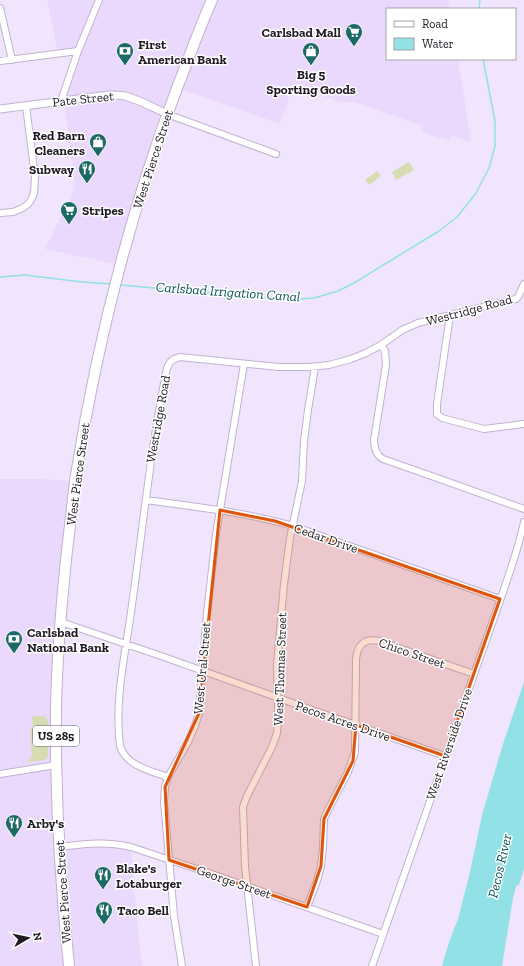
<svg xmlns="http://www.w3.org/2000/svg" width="524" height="966" font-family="'Zilla Slab',serif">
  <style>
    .built { fill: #ebd8fd }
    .green { fill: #d7dcb3 }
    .water { fill: #92e1e7 }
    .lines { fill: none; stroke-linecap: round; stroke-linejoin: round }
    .stream { stroke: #92e1e7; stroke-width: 1.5 }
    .minor-casing { stroke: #c1b2cf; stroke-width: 8 }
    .tertiary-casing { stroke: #c1b2cf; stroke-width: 9 }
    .trunk-casing { stroke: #c1b2cf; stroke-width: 12 }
    .minor { stroke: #fff; stroke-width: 6 }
    .tertiary { stroke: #fff; stroke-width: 7 }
    .trunk { stroke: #fff; stroke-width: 10 }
    .marked { fill: #de560d; fill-opacity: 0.2; stroke: #de560d; stroke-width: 3; stroke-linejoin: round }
    .labels { text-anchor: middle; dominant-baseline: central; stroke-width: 3; stroke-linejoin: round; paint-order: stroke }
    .shield { fill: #fff; stroke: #625e66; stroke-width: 1 }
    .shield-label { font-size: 12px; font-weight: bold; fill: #1f1924 }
    .poi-label { font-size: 13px; font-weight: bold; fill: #1f1924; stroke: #fff; text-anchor: start }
    .street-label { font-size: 13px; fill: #1f1924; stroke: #fff }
    .water-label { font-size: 14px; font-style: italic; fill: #095257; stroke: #fff }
  </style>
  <rect width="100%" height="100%" fill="#f0e5fd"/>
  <path class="built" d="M47 0H448L450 9H387V59H458L471 142 452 136 450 141 421 132 423 126 354 102H340L293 85 280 124 178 88 120 265 45 249 47 246 63 212 70 200 75 188 64 100 78 52 58 54Z
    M0 479H46L75 482 61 622 59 846 103 843 131 847 139 942 142 966H0Z"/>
  <path class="green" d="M409 162 414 170 396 180 392 172Z
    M377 171 381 176 369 185 365 180Z
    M33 716H44L48 720V757L45 760 27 762C32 757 33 756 31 749 31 745 32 743 30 739 31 734 29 730 33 727L32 719Z"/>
  <path class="water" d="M524 682V869L519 885 516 886 513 898 502 966H442L449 942 458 919 470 872 482 815 497 764 503 744Z"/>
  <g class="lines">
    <path class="stream" d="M479 9 480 0
      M0 277 25 275 82 282 112 284
      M120 285 283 299H300L314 298 338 291 354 283 439 231 457 217 476 193 489 168 495 146V121L483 59"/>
    <defs>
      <path id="minor" d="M0 8 12 60
        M0 61 78 51
        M61 101 78 51 99 0
        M167 114 276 154
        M0 213 13 212 23 208 29 203 32 198 34 193 35 177 26 106
        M450 315 437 404V414L442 418 484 429 523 424
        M381 345 385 351 386 365 374 440C374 448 376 455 383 459L423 473 524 509
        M146 500C195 507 245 512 293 526L500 599
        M61 622 164 657 318 712 445 756
        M0 774 56 765
        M168 777C151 771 126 766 120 746 114 699 126 651 132 605 143 526 151 446 167 368 170 361 172 359 180 357L279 367H310L329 365 351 359 366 353 381 345 402 330 418 323 516 299 518 297 524 284
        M59 847C85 844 105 841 131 847L209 873 383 934
        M307 907 317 881 321 866 323 848 324 819 327 812 348 772 355 752 356 660C357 645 364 638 379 641L474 674
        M182 966 174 916 171 881 164 802 165 787 168 777 188 742 195 726 199 713 207 613 216 534 244 364
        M256 966 245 866 243 807 247 796 272 747 277 733 278 719 277 664 284 584 290 538 302 481 304 441 308 410 315 367
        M372 966 454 733C469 686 487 639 503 592 511 569 519 546 524 522"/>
      <path id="tertiary" d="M0 109 109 95C114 95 120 95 125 96 140 100 154 108 167 114"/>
      <path id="trunk" d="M69 966C60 880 55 794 56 708 57 659 61 609 66 560 69 534 72 507 75 481 96 347 129 215 177 88 189 58 199 29 212 0"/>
    </defs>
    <use href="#minor" class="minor-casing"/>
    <use href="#tertiary" class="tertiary-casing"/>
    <use href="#trunk" class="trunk-casing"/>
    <use href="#minor" class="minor"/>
    <use href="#tertiary" class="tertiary"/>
    <use href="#trunk" class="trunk"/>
  </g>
  <path class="marked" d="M220 510 275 521 500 599 445 756 356 725 353 761 324 819 321 866 307 907 169 860 165 787 199 713Z"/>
  <defs>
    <symbol id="supermarket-pin" viewBox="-11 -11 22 30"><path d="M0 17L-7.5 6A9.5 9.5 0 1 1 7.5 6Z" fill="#1d6966" stroke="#fff"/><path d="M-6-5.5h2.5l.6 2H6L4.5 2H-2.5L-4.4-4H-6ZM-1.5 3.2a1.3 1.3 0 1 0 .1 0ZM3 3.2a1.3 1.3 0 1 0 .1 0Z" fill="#fff"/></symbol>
    <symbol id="bank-pin" viewBox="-11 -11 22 30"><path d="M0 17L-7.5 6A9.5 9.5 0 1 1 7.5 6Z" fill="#1d6966" stroke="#fff"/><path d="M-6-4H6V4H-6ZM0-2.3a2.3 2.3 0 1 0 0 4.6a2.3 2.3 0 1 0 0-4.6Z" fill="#fff"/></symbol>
    <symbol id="shop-pin" viewBox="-11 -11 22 30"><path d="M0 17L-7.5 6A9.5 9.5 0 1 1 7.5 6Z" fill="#1d6966" stroke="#fff"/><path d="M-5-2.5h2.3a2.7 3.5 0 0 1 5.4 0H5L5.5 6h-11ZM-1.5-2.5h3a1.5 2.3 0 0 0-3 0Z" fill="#fff"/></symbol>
    <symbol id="restaurant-pin" viewBox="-11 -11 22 30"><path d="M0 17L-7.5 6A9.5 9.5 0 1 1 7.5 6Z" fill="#1d6966" stroke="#fff"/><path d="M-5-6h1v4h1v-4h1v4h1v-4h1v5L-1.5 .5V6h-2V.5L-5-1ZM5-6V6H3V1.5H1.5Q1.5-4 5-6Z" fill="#fff"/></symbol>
  </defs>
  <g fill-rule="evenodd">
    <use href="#supermarket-pin" x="344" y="22" width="20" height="27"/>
    <use href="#bank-pin" x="115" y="41" width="20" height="27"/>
    <use href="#shop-pin" x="301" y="41" width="20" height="27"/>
    <use href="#shop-pin" x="88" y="132" width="20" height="27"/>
    <use href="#restaurant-pin" x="77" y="159" width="20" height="27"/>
    <use href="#supermarket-pin" x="59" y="200" width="20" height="27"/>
    <use href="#bank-pin" x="4" y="629" width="20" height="27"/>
    <use href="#restaurant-pin" x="4" y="813" width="20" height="27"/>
    <use href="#restaurant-pin" x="93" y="865" width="20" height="27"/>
    <use href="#restaurant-pin" x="94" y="900" width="20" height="27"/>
  </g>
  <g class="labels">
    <rect class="shield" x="33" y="726" width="46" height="20" rx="3"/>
    <g class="shield-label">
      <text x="56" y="736">US 285</text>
    </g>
    <g class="poi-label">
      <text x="341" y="32" text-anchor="end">Carlsbad Mall</text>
      <text x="138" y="44">First<tspan x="138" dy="15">American Bank</tspan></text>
      <text x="311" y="74" text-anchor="middle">Big 5<tspan x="311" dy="15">Sporting Goods</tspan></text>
      <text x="85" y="135" text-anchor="end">Red Barn<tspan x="85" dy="15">Cleaners</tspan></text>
      <text x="74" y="169" text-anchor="end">Subway</text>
      <text x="82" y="210">Stripes</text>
      <text x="27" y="632">Carlsbad<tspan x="27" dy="15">National Bank</tspan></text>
      <text x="27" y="823">Arby's</text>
      <text x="116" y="868">Blake's<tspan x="116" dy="15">Lotaburger</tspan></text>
      <text x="117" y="910">Taco Bell</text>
    </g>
    <g class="street-label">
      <text transform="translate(83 99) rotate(-6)">Pate Street</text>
      <text transform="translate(153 159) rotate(-72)">West Pierce Street</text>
      <text transform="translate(469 310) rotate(-15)">Westridge Road</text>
      <text transform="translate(158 419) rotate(-80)">Westridge Road</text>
      <text transform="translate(78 474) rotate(-82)">West Pierce Street</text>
      <text transform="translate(326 538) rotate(19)">Cedar Drive</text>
      <text transform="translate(412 653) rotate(19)">Chico Street</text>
      <text transform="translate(202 668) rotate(-85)">West Ural Street</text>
      <text transform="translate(280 669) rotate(-88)">West Thomas Street</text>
      <text transform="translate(343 721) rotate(19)">Pecos Acres Drive</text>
      <text transform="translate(449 744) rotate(-71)">West Riverside Drive</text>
      <text transform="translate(234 882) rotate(19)">George Street</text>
      <text transform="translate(63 892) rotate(-94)">West Pierce Street</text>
    </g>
    <g class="water-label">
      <text transform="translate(228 292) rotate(4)">Carlsbad Irrigation Canal</text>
      <text transform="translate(500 866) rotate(-77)">Pecos River</text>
    </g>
  </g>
  <rect x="386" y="8" width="130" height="52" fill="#ffffff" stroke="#a5a3a7"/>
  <rect x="394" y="21" width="20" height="6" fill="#ffffff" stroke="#a5a3a7"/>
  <text x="422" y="28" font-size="12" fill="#1f1924">Road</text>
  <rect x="394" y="38" width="20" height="12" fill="#92e1e7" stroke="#a5a3a7"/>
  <text x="422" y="48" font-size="12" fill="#1f1924">Water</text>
  <g transform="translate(28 938) rotate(81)" stroke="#ffffff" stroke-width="3" paint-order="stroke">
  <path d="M0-3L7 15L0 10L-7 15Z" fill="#1f1924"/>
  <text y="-6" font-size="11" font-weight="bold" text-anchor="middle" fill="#1f1924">N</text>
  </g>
</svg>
